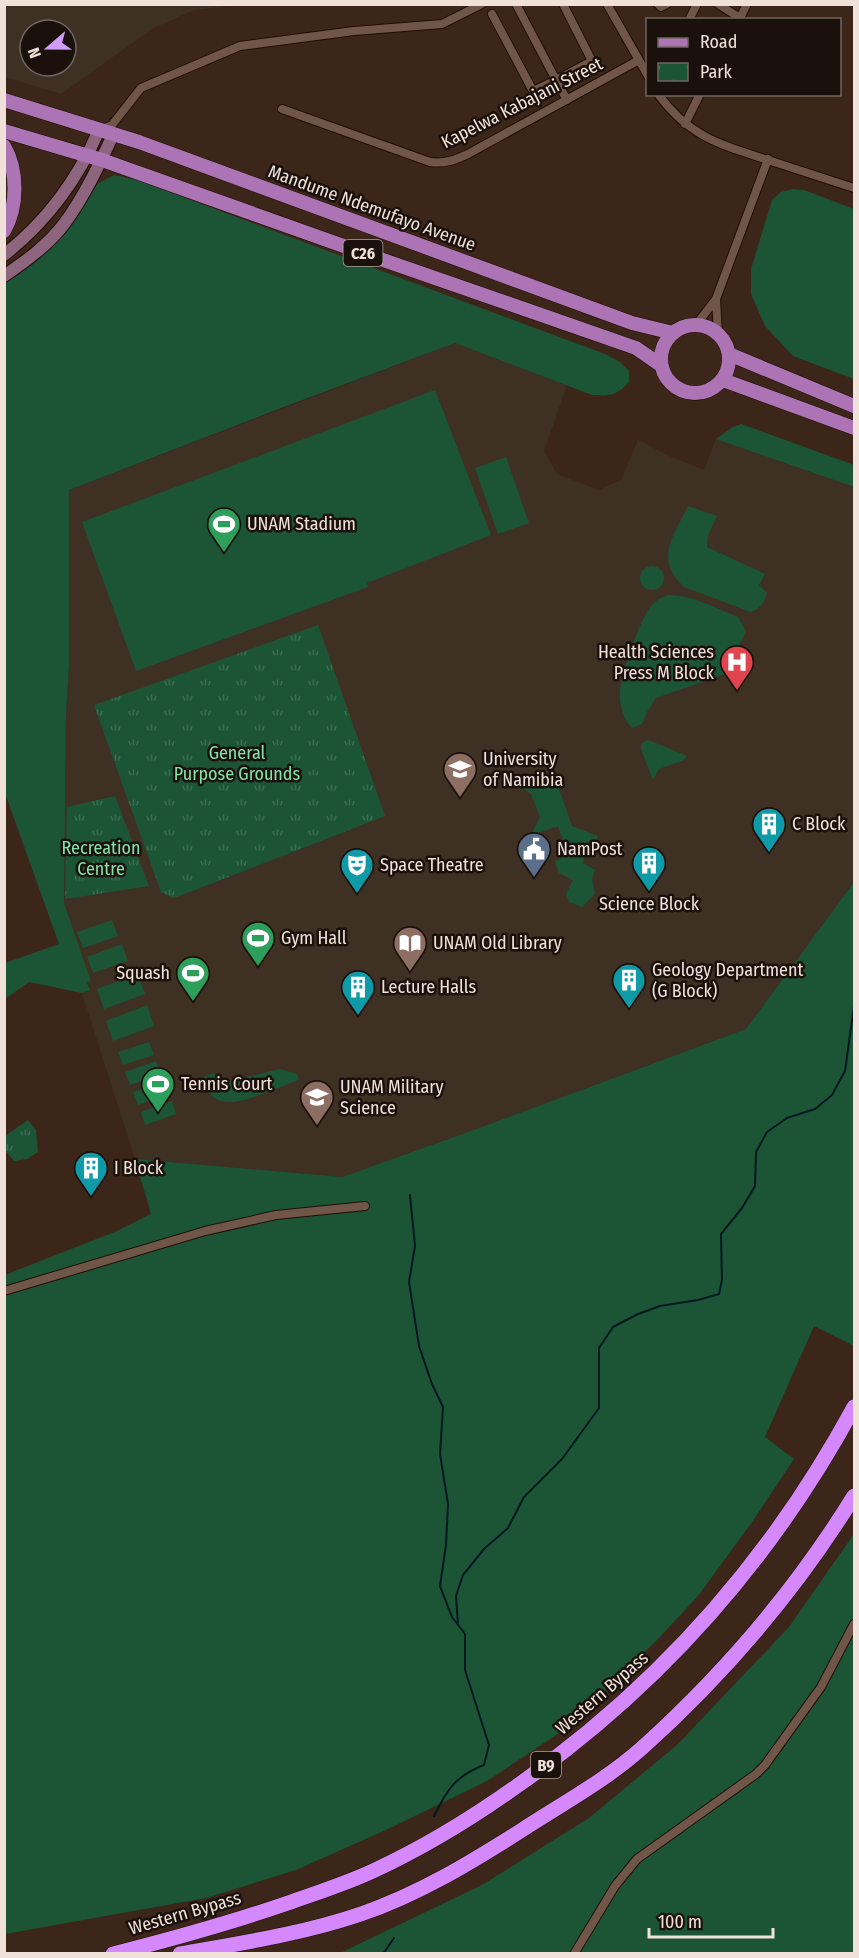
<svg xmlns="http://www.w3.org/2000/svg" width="859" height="1958" font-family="'Fira Sans Condensed',sans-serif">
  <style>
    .education { fill: #3f3024; fill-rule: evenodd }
    .green { fill: #1b5536 }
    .park { fill: url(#park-tufts) }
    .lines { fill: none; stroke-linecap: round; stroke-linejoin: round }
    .stream { stroke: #001821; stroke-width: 2 }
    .minor-casing { stroke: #220e04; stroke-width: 10 }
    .secondary-casing { stroke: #220e04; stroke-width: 14 }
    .primary-casing { stroke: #220e04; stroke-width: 15 }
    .motorway-casing { stroke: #220e04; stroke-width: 16 }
    .minor { stroke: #705649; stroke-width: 8 }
    .secondary { stroke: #8e657f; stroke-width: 12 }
    .primary { stroke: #ac74b4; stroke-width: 14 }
    .motorway { stroke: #d488fc; stroke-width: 15 }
    .labels { text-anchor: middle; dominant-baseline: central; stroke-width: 5; stroke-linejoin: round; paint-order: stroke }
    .shield { fill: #1b110c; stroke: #b0a39c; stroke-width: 1.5 }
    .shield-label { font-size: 16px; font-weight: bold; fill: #f0e1d9 }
    .street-label { font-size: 18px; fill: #f0e1d9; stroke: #1b110c }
    .poi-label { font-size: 18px; fill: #f0e1d9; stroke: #1b110c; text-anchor: start }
    .park-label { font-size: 18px; fill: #81e3a9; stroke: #1b110c }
  </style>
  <defs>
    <pattern id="park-tufts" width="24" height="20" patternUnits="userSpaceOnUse" patternTransform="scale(1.5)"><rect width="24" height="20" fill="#1b5536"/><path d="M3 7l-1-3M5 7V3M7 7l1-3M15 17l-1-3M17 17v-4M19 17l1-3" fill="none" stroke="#3c6d52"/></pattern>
  </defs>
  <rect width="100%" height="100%" fill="#3c261a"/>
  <path class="education" d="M4 5 5 4 238 5 194 10 152 29 61 94 5 77ZM30 30H66V66H30Z
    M455 343 567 385 544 451 557 474 599 490 621 480 638 440 669 456 704 470 716 439 854 487V882L746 1029 479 1128 342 1177 135 1159 82 993 90 990 87 983 91 981 64 903 66 714 69 666V490Z"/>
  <path class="green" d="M114 175 137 180 605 354 620 362 629 371V382C616 396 611 396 592 395L455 343 281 408 69 490V666L66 714 64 903 91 981 87 983 90 990 82 993 29 982 5 999V963L59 944 5 793V276L20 265 97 184Z
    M793 189 804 190 854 209V379L793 356 765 326 751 294V269L772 200 781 192Z
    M435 390 491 535 367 583 368 587 136 671 82 522Z
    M741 424 854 465V487L716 439 733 427Z
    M506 457 529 523 498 534 475 468Z
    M688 506 717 516 708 535 707 547 765 574 759 585 767 593C764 603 761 608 751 612L684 587C654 558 673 537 688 506Z
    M640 578a12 12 0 1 1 24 0a12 12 0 1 1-24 0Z
    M668 595C692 595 716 608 738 617L746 631 730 666 725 674 656 698 647 712 642 724 632 728C624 721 619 704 620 693 620 677 641 616 652 605 656 600 662 597 668 595Z
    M647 740 651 741 687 756 684 760 659 769 653 780 641 749V744Z
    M554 775 572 826 598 836 595 846 586 850 583 863 595 870 592 879 595 894 582 907 569 902 566 894 573 880 559 873 555 861 568 855 558 826 533 835 532 833 540 817 531 794 521 787Z
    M854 882V1346L814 1326 765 1437 794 1459 752 1522 698 1596 657 1640 568 1727 487 1781 388 1829 296 1870 206 1898 5 1934V1275L117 1231 151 1214 135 1159 342 1177 479 1128 746 1029Z
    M112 920 118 936 83 948 77 932Z
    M122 944 128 961 93 973 87 957Z
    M138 974 145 994 104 1009 97 989Z
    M147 1005 154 1026 113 1041 106 1021Z
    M149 1042 154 1055 123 1065 118 1052Z
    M156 1061 161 1075 130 1085 125 1072Z
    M280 1069 297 1074 299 1080C282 1086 242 1104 227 1102 213 1101 205 1090 201 1078L214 1073 218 1084Z
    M164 1081 169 1094 138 1105 133 1092Z
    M172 1101 176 1114 145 1125 141 1112Z
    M854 1534V1953L338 1954 482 1885 589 1818 678 1744 789 1627Z"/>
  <path class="park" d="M318 625 385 816 174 898 161 892 94 705Z
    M115 796 149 886 65 899 67 807Z
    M28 1120 36 1130 38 1152 27 1159 14 1161 5 1150V1136Z"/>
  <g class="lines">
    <path class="stream" d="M410 1195 415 1246 409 1282 419 1346 432 1384 443 1407 440 1454 448 1504 446 1545 440 1586 452 1617 465 1634V1670L489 1745 484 1765C455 1776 447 1790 434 1816
      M458 1625 456 1596 463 1575 484 1549 508 1528 524 1497 562 1459 599 1408V1348L613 1327 638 1314 660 1306 698 1300 719 1294 722 1280 721 1234 742 1208 755 1186 756 1152 767 1132 787 1118 815 1109 832 1095 845 1071 854 1006
      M383 1954 394 1938"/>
    <defs>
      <path id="minor" d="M563 4 592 61 556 80 567 100
        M607 4 648 76
        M658 4 661 7 667 4
        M718 4 740 18
        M492 14 533 91 556 80 516 4
        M689 20 697 4
        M739 20 747 4
        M658 94C690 138 722 145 771 161 799 170 827 179 854 188
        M282 109 430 162C445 164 455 160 468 154L639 60
        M685 124 700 94
        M100 130 112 125 141 88 240 46 354 31 442 24 482 4
        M716 299 718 334
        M696 325 716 299 768 159
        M4 1291 205 1231 276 1215 365 1206
        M574 1954 615 1886 637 1859 756 1774 765 1765 821 1687 854 1624"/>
      <path id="secondary" d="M4 255C46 222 78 179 99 130
        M4 276C26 261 48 245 64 224 84 197 99 165 113 135"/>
      <path id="primary" d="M4 100 139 142 632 323 673 333
        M4 131 102 160 386 261 636 348 662 366
        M4 146C18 170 18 207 4 231
        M661 359a34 34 0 1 1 68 0a34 34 0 1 1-68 0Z
        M729 354 854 406
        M723 380 854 428"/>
      <path id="motorway" d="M113 1954C172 1939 230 1923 288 1903 316 1893 345 1884 373 1871 423 1848 472 1818 517 1786 660 1686 771 1560 854 1407
        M180 1954C241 1943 302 1934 361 1914 419 1894 470 1863 522 1830 562 1804 606 1780 642 1748 724 1674 796 1590 854 1496"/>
    </defs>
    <use href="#minor" class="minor-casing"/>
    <use href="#secondary" class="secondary-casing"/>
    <use href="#primary" class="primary-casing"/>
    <use href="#motorway" class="motorway-casing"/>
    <use href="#minor" class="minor"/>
    <use href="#secondary" class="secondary"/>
    <use href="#primary" class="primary"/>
    <use href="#motorway" class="motorway"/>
  </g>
  <defs>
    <symbol id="stadium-pin" viewBox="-11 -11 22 30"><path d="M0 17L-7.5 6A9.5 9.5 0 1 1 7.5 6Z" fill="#2e9e5b" stroke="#1b110c"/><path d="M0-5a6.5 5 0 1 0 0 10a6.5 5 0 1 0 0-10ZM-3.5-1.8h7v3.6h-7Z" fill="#fff"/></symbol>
    <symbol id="hospital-pin" viewBox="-11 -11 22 30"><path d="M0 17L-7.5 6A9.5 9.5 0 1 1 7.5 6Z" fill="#e0444e" stroke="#1b110c"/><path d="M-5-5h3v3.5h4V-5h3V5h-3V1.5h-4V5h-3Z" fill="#fff"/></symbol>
    <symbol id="university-pin" viewBox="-11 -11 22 30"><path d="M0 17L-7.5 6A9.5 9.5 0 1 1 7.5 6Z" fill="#8d6e63" stroke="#1b110c"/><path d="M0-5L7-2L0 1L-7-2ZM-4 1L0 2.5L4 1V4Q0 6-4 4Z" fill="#fff"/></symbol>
    <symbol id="building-pin" viewBox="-11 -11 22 30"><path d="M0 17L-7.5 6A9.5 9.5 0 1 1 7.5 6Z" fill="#0f9aa8" stroke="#1b110c"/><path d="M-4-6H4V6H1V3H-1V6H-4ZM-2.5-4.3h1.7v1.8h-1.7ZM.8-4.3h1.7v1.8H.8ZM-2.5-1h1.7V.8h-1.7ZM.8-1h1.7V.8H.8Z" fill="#fff"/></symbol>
    <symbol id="civic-pin" viewBox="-11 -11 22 30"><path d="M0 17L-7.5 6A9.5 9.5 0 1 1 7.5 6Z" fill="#5c6f8a" stroke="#1b110c"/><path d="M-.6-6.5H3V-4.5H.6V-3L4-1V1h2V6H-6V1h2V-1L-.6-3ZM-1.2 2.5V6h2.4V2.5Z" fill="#fff"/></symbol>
    <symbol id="theatre-pin" viewBox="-11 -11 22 30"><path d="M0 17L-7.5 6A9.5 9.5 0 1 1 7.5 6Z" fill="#0f9aa8" stroke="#1b110c"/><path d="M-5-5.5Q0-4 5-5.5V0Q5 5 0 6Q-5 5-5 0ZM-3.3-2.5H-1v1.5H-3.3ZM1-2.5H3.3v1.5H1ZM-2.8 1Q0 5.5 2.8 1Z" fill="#fff"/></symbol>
    <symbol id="library-pin" viewBox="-11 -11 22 30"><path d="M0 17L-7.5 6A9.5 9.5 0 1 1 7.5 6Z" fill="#8d6e63" stroke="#1b110c"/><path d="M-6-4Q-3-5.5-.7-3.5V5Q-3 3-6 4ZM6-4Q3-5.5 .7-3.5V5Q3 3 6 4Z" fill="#fff"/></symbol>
  </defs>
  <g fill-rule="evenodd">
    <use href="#stadium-pin" x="205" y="505" width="38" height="52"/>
    <use href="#hospital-pin" x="718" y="643" width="38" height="52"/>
    <use href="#university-pin" x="441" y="750" width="38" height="52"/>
    <use href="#building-pin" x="750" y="805" width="38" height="52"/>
    <use href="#civic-pin" x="515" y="830" width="38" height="52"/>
    <use href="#building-pin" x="630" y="844" width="38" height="52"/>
    <use href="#theatre-pin" x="338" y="846" width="38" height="52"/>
    <use href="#stadium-pin" x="239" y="919" width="38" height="52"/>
    <use href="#library-pin" x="391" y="924" width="38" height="52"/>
    <use href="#stadium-pin" x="174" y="954" width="38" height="52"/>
    <use href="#building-pin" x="610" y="961" width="38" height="52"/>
    <use href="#building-pin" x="339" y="968" width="38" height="52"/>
    <use href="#stadium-pin" x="139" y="1065" width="38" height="52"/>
    <use href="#university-pin" x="298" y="1078" width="38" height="52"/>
    <use href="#building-pin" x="72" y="1149" width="38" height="52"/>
  </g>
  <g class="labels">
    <g class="shield">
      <rect x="343.5" y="240" width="39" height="26" rx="4.5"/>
      <rect x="531" y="1752" width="30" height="26" rx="4.5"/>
    </g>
    <g class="shield-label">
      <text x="363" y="253">C26</text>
      <text x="546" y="1765">B9</text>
    </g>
    <g class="street-label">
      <text transform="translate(522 103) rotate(-27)">Kapelwa Kabajani Street</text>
      <text transform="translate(372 208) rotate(20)">Mandume Ndemufayo Avenue</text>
      <text transform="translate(602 1693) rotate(-41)">Western Bypass</text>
      <text transform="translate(185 1913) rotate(-16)">Western Bypass</text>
    </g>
    <g class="poi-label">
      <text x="247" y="524">UNAM Stadium</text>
      <text x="714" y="652" text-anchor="end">Health Sciences<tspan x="714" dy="21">Press M Block</tspan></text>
      <text x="483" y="759">University<tspan x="483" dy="21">of Namibia</tspan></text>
      <text x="792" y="824">C Block</text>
      <text x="557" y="849">NamPost</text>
      <text x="380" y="865">Space Theatre</text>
      <text x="649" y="904" text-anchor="middle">Science Block</text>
      <text x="281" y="938">Gym Hall</text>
      <text x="433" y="943">UNAM Old Library</text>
      <text x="652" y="970">Geology Department<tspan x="652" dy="21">(G Block)</tspan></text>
      <text x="170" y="973" text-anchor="end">Squash</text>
      <text x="381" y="987">Lecture Halls</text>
      <text x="181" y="1084">Tennis Court</text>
      <text x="340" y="1087">UNAM Military<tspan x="340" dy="21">Science</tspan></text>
      <text x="114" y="1168">I Block</text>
    </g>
    <g class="park-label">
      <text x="237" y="753">General<tspan x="237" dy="21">Purpose Grounds</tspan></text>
      <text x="101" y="848">Recreation<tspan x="101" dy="21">Centre</tspan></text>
    </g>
  </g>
  <rect width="859" height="1958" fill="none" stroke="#f0e1d9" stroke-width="12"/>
  <rect x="646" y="18" width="195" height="78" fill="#1b110c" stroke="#70645e" stroke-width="1.5"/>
  <rect x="658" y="38" width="30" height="9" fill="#ac74b4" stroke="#70645e" stroke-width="1.5"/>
  <text x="700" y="48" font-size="18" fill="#f0e1d9">Road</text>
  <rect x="658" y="63" width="30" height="18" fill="url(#park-tufts)" stroke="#70645e" stroke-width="1.5"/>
  <text x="700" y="78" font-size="18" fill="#f0e1d9">Park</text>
  <g transform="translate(48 48) rotate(250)"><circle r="28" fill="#1b110c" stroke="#70645e" stroke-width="1.5"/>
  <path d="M0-4.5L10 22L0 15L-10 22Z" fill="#d09dfe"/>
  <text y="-9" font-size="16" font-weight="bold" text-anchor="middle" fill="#f0e1d9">N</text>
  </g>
  <path d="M649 1928v9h124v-9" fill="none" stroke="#f0e1d9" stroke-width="3"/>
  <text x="658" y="1928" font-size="18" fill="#f0e1d9" stroke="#1b110c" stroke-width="4.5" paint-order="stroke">100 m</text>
</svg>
